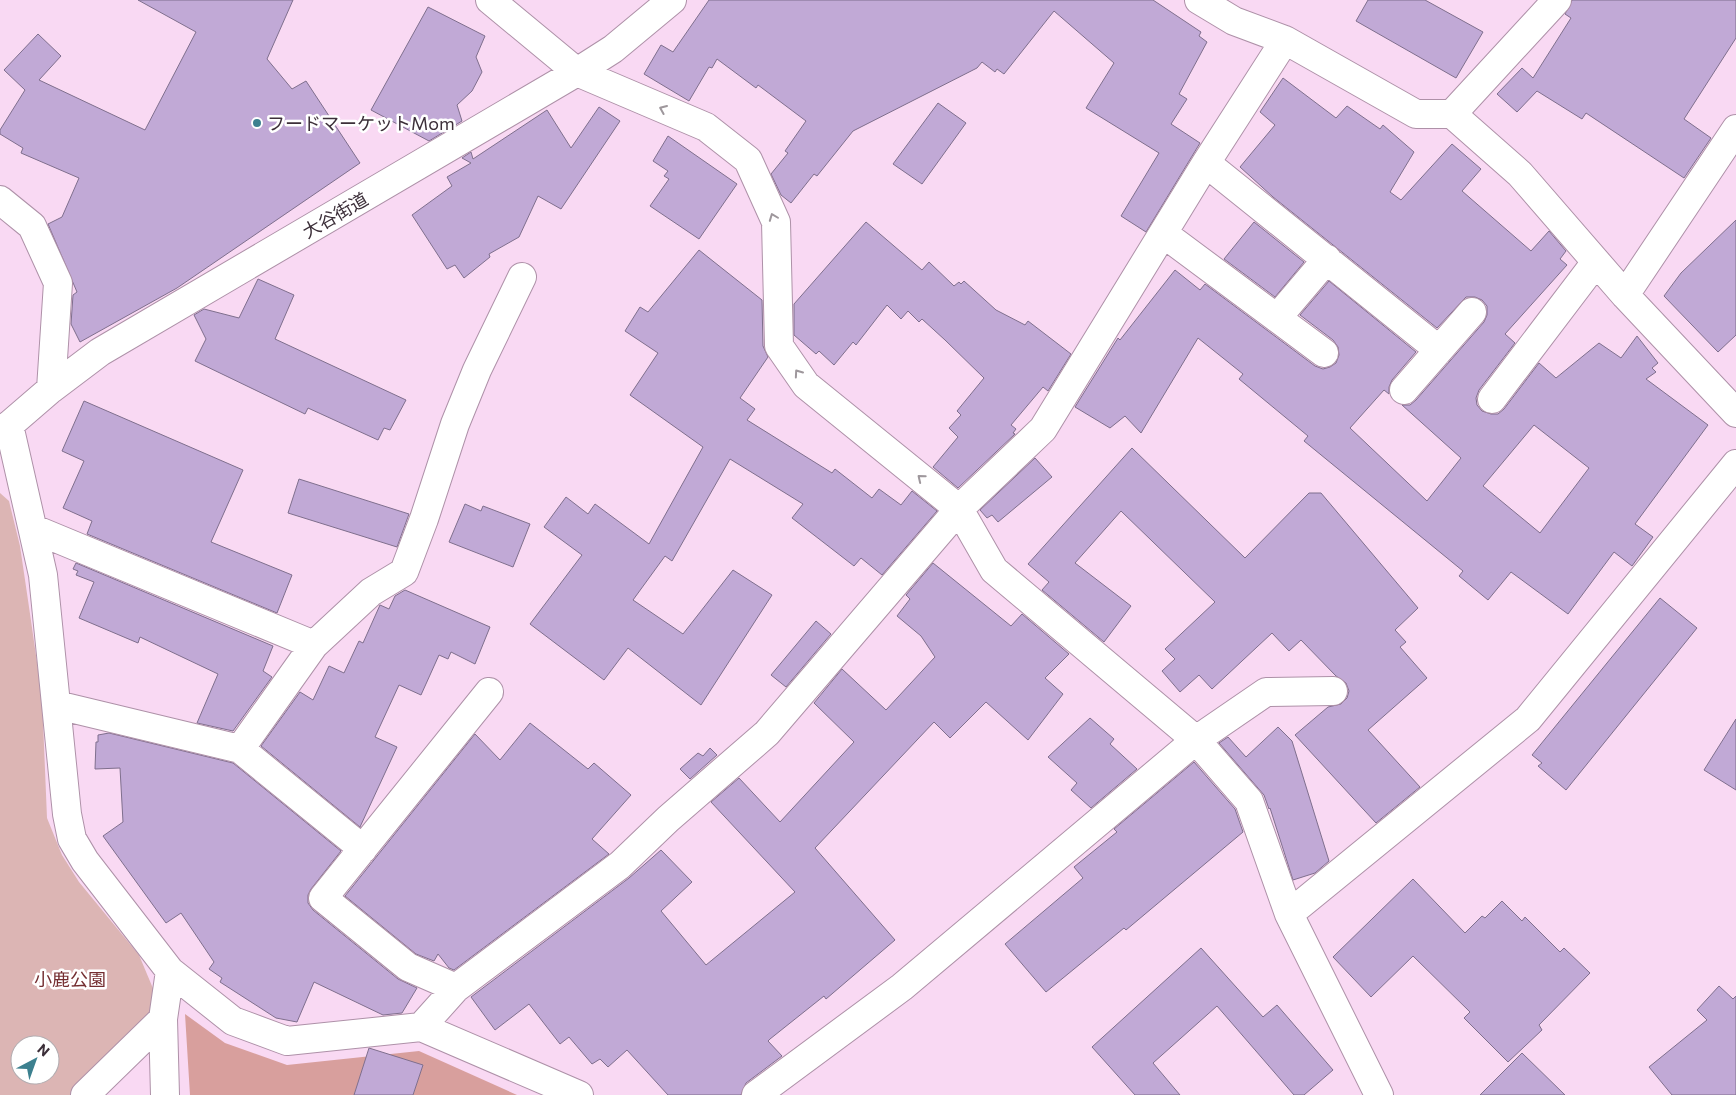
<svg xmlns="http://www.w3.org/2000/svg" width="1736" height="1095" font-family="Commissioner,'Noto Sans JP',sans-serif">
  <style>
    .green { fill: #dcb5b4; fill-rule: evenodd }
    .forest { fill: #d89f9d }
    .building { fill: #c1a9d6; stroke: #7f6f8d; fill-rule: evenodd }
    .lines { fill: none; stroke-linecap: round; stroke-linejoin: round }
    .minor-casing { stroke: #ae91a8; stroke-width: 30 }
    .minor { stroke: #fff; stroke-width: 28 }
    .oneway { stroke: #9e979c }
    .poi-dot { fill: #3c808f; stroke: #fff; stroke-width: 2 }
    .labels { text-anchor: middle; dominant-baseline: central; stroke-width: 5; stroke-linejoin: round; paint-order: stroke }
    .poi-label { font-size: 18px; fill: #3c2f39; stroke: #fff; text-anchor: start }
    .street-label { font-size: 18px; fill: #3c2f39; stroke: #fff }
    .park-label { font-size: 18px; fill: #742e31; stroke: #fff }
  </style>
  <rect width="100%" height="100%" fill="#f9d9f3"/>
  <path class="green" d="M0 493 9 501 20 546 29 607 42 697 47 818 62 855 79 882 139 955 157 998 143 1025 74 1095H0ZM20 1045H50V1075H20Z"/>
  <path class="forest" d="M185 1014 225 1043 287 1065 419 1051 517 1095H190Z"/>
  <path class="building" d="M138 0H293L267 59 292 89 306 81 360 163 177 288 80 342 71 324 73 295 77 292 48 224 62 217 79 178 21 153 23 148 0 134V130L25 90 4 70 38 34 61 56 39 80 145 130 196 32Z
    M709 0H1153L1201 32 1199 36 1207 42 1179 94 1187 99 1171 124 1200 143 1146 232 1121 216 1159 153 1086 108 1114 63 1054 11 1004 74 997 69 995 72 982 62 977 68 853 131 817 176 814 174 791 203 781 195 771 174 788 153 785 151 806 121 758 85 756 88 717 59 712 68 709 67 689 101 644 74 661 45 673 52Z
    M1368 0H1425L1483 32 1456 78 1356 21Z
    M1572 0H1736V38L1684 119 1711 138 1684 178 1586 113 1582 119 1537 91 1517 112 1497 94 1522 68 1533 78 1571 18 1565 14Z
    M428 7 485 36 476 57 482 72 472 91 457 105 462 121 429 141 371 110Z
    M1283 78 1336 118 1347 106 1380 129 1383 125 1414 152 1390 192 1401 200 1452 144 1481 169 1462 191 1531 251 1549 231 1566 251 1560 259 1567 265 1505 334 1515 343 1479 390 1476 398 1477 405 1482 411 1491 414H1498L1504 409 1539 363 1556 378 1599 343 1621 358 1637 336 1658 363 1652 368 1656 372 1646 379 1708 425 1635 524 1653 537 1632 566 1614 552 1568 614 1511 572 1488 600 1459 576 1463 571 1304 441 1308 436 1239 379 1243 374 1198 338 1141 433 1125 416 1110 428 1075 407 1118 338 1120 340 1175 270 1200 290 1205 284 1315 366 1323 369 1330 367 1336 363 1339 355 1338 347 1333 340 1300 315 1329 281 1416 352 1392 380 1389 387V394L1384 390 1350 428 1427 501 1461 458 1402 405H1410L1416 400 1484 322 1487 315V306L1482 300 1475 297H1466L1437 328 1273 197 1240 167 1275 125 1260 112ZM1534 425 1589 468 1540 533 1483 486Z
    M938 103 966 123 922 184 893 164Z
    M599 107 620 121 561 209 538 196 519 237 489 254 490 257 464 278 455 265 447 269 412 215 452 186 447 177 471 163 462 158 471 152 473 159 547 110 571 148Z
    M668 136 737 184 699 239 650 206 669 179 664 176 668 171 653 161Z
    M1736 220V335L1718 352 1664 296 1681 273Z
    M866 222 922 270 929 262 954 286 959 282 961 284 964 281 996 310 1025 325 1028 321 1071 354 1048 391 1043 387 1011 425 1016 429 1013 433 1015 434 958 488 933 467 958 437 949 428 961 415 957 411 984 378 945 340 922 319 919 322 908 311 901 319 887 305 856 345 853 342 834 365 819 351 816 354 794 335V304Z
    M1254 222 1304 262 1275 297 1224 259Z
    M699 250 762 300 763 346 768 357 740 398 755 409 747 420 832 473 835 469 872 498 879 489 901 505 912 491 937 511 882 575 861 558 854 566 792 518 803 504 730 459 672 561 665 556 633 600 683 634 733 570 772 595 701 705 628 648 604 680 530 624 582 555 544 527 566 497 588 514 595 504 649 544 703 447 630 395 658 353 625 331 640 307 648 312Z
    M258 279 294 295 275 339 406 400 390 430 384 428 378 440 308 408 305 414 195 361 206 339 194 315 204 309 239 318Z
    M84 401 243 470 211 542 292 575 277 613 87 534 92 521 63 508 84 461 62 451Z
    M1132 448 1245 558 1309 493H1321L1418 608 1395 630 1406 642 1400 647 1427 678 1368 730 1420 787 1376 823 1295 735 1328 707 1341 704 1347 698 1349 691 1346 683 1336 676 1301 640 1289 651 1272 633 1212 689 1199 675 1180 692 1162 671 1175 659 1165 649 1215 602 1121 511 1075 563 1131 606 1104 642 1042 590 1049 582 1028 564Z
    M1035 458 1052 477 998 522 992 515 987 518 980 510Z
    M299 479 409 514 397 547 288 513Z
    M465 504 481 511 483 506 530 524 513 567 449 542Z
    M76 563 273 646 263 671 272 677 233 731 197 723 218 674 140 637 138 643 79 618 94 582 76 575 78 571 73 569Z
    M933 563 1011 626 1022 614 1069 654 1045 678 1063 694 1028 740 986 702 950 738 934 722 815 848 895 940 826 999 824 996 770 1039 768 1041 782 1056 746 1083 741 1095H668L627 1050 608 1067 600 1059 592 1064 569 1037 560 1044 529 1004 495 1030 471 997 629 878 661 850 692 882 661 911 706 965 795 892 711 802 739 778 780 822 854 742 814 703 842 669 886 710 935 657 921 636 897 616 910 599 906 595Z
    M405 590 490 627 475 664 451 652 448 659 439 655 421 695 399 685 375 737 397 747 360 827 261 746 300 692 313 700 329 666 344 673 359 641 363 643 380 605 389 609 395 596Z
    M1660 598 1697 628 1566 790 1538 766 1542 763 1532 755Z
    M816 621 831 634 786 687 771 675Z
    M1090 718 1114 739 1110 744 1137 769 1091 808 1071 790 1077 783 1048 757Z
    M1736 719V790L1704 770Z
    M530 723 588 769 594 763 631 795 592 839 609 854 454 970 449 968 438 954 434 961 416 954 345 896 475 734 500 760Z
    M1278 727 1292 741 1329 861 1315 873 1293 880 1270 808 1269 809 1264 795 1219 743 1228 737 1246 757Z
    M109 733 233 763 341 851 311 889 308 895V903L313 910 398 979 417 988 402 1013 383 1015 314 982 297 1022 276 1018 220 982 222 978 209 969 214 962 181 913 166 923 103 836 123 822 120 768 95 769 96 742H98V735Z
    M710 748 717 755 690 779 680 769 698 753 703 756Z
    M1194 762 1235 809 1243 832 1126 930 1124 928 1046 992 1005 944 1083 878 1074 867 1117 832 1114 829Z
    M1413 879 1465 933 1482 916 1485 918 1502 901 1522 921 1525 917 1560 952 1564 948 1590 973 1539 1025 1542 1030 1508 1062 1464 1018 1470 1012 1413 956 1371 997 1333 957Z
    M1201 948 1263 1017 1277 1005 1333 1070 1304 1095H1294L1217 1006 1153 1063 1180 1095H1135L1092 1047Z
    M1719 986 1733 999 1736 996V1095H1672L1649 1067 1707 1020 1697 1010Z
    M369 1048 423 1065 413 1095H354Z
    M1522 1053 1565 1095H1480Z"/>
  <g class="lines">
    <defs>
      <path id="minor" d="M490 0 577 72 706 127 748 160 776 222 779 346 806 385 959 509 994 570 1196 740 1249 801 1289 914 1379 1095
        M1199 0 1234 21 1285 40 1416 114H1452L1520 174 1625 295 1736 413
        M1452 114 1557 0
        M1206 163 1439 350
        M0 200 32 226 58 283 51 389
        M1164 234 1324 353
        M1625 295 1736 129
        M1277 318 1327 259
        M1404 390 1472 312
        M1492 399 1596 262
        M9 425 43 575 67 814 72 839 85 861 170 971 233 1021 287 1041 421 1027 579 1095
        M0 433 51 389 100 352 577 72 613 49 672 0
        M34 529 314 645
        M489 692 323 898 408 967 456 988 620 865 668 819 767 733 959 509 1043 429 1206 163 1285 40
        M57 705 240 749 363 849
        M240 749 314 645 371 592 404 572 424 519 455 424 477 370 522 277
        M1289 914 1528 719 1736 464
        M421 1027 456 988
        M85 1095 163 1019
        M165 1095 163 1019 170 971
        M756 1095 902 987 1196 740 1266 692 1333 691"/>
    </defs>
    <use href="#minor" class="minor-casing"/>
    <use href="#minor" class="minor"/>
  </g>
  <defs><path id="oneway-chevron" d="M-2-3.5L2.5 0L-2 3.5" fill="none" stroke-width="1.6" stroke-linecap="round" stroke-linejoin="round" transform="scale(1.25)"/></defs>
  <g class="oneway">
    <use href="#oneway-chevron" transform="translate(663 109) rotate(-157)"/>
    <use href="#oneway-chevron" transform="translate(773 217) rotate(-111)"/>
    <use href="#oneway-chevron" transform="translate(798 373) rotate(-125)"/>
    <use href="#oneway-chevron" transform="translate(921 478) rotate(-141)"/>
  </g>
  <circle class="poi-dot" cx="257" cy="123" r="5"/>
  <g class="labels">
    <g class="poi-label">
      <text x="267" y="123">フードマーケットMom</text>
    </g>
    <g class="street-label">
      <text transform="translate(335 215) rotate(-30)">大谷街道</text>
    </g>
    <g class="park-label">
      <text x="70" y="979">小鹿公園</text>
    </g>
  </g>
  <g transform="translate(35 1060) rotate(41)"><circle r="24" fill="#ffffff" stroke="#b1acb0"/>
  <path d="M0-4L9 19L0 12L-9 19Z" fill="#3c808f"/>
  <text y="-8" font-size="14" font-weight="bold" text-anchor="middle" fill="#3c2f39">N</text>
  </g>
</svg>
